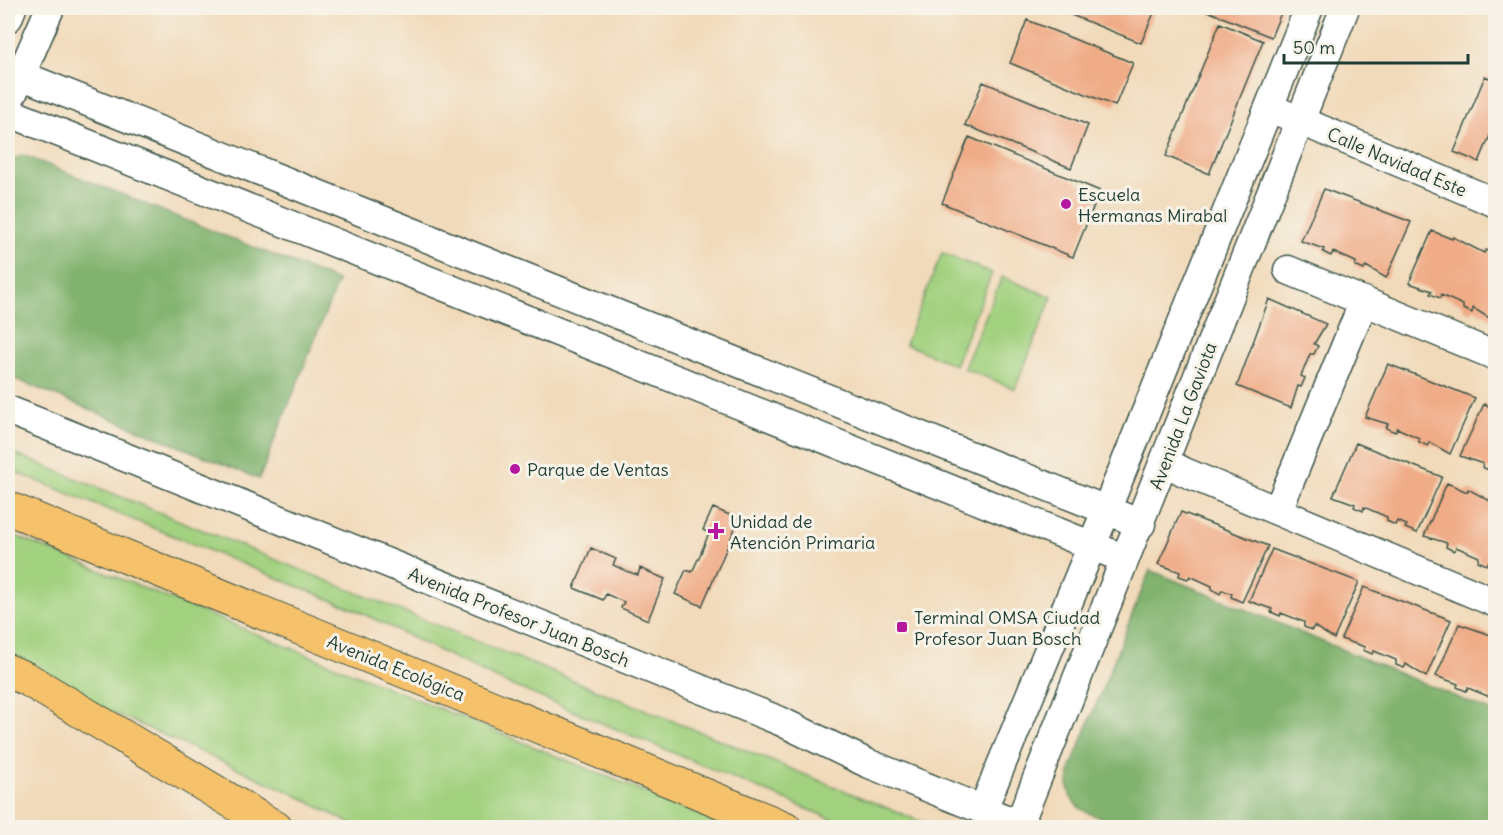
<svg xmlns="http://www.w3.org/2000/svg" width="1503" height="835" font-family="Delius,sans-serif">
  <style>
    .green { fill: #a2d17f; stroke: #60875a; stroke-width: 1.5 }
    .forest { fill: #81b36e; stroke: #507851; stroke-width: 1.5 }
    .building { fill: #f0ac87 }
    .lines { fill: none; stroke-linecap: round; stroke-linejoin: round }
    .minor-casing { stroke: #3e5548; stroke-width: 31 }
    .major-casing { stroke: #3e5548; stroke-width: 35 }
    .minor { stroke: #fff; stroke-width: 28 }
    .major { stroke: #f5c16b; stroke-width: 33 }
    .poi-dot { fill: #b5179e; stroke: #f7f3e8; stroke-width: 2 }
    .labels { text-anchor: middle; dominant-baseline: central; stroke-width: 6; stroke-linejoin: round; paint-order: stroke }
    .street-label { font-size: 18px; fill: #1f3d34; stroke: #f7f3e8 }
    .poi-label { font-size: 18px; fill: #1f3d34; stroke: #f7f3e8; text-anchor: start }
  </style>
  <rect width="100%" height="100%" fill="#f7f3e8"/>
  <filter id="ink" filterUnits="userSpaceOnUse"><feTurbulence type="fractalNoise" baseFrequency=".0167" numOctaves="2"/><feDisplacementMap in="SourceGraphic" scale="12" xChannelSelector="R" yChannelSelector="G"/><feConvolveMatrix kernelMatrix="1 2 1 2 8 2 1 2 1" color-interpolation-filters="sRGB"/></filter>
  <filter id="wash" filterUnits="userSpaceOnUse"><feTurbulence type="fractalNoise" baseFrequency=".008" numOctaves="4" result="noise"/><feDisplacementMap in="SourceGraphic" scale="24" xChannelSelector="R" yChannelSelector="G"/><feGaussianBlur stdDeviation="1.35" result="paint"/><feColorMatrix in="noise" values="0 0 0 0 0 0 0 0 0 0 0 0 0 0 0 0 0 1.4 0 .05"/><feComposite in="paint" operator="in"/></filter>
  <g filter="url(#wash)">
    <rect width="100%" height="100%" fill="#f1daba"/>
    <path class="green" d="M942 253 992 273 955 365 905 344Z
      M1002 277 1052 297 1015 389 964 368Z
      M8 451 934 827H852L836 821 499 680 356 610 8 469Z
      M8 533 731 827H357L294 794 65 691 8 662Z"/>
    <path class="forest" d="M23 155 338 281 259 479 8 376V162Z
      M1150 570 1495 713V827H1129C1097 815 1059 813 1070 770Z"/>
    <g id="blocks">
      <path class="building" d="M1054 8H1156L1141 43Z
        M1200 8H1283L1271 37Z
        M1027 20 1133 63 1115 106 1010 63Z
        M1220 23 1263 41 1209 174 1166 156Z
        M1485 76 1496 81V121L1479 162 1454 152Z
        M983 82 1088 125 1071 168 965 125Z
        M969 137 1100 191 1073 257 942 203Z
        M1324 189 1411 222 1386 278 1366 266 1364 270 1355 266 1356 262 1333 252 1331 256 1323 252 1324 249 1301 241Z
        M1432 231 1452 239 1453 237 1484 253 1486 250 1496 254 1494 321 1473 308 1472 313 1463 309V305L1441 295 1440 298 1430 294 1432 291 1409 283Z
        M1269 299 1326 324 1314 344 1318 346 1314 354H1310L1301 376 1305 378 1301 387 1298 386 1291 408 1237 386Z
        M1388 364 1475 398 1450 454 1429 442 1428 446 1419 442V438L1397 428 1395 432 1386 428 1388 424 1365 417Z
        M1484 404 1496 409V469L1492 467 1491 471 1482 467 1483 464 1460 456Z
        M1356 443 1442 477 1417 533 1405 528 1407 525 1397 521 1395 525 1387 521V517L1364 507 1363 511 1354 507 1355 504 1333 496Z
        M1447 483 1467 492 1468 489 1496 504V564L1489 561 1487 565 1478 561 1479 557 1456 547 1454 551 1446 547 1447 543 1424 536Z
        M713 508 739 519 702 606 675 594 686 570 692 572 700 555 709 533 703 530Z
        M1181 512 1268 546 1242 602 1231 597 1232 594 1222 590 1220 594 1212 589V586L1190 576 1188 579 1179 576 1180 572 1158 564Z
        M591 548 616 559 613 565 626 571 638 575 640 568 665 579 648 620 621 608 624 602 606 594 603 600 574 588Z
        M1272 549 1359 582 1334 639 1314 626 1312 630 1304 627V622L1281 613 1280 616 1271 612 1272 609 1249 601Z
        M1364 587 1451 620 1426 677 1406 664 1404 668 1396 665V660L1374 651 1372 654 1363 650 1365 647 1341 639Z
        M1459 624 1491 635V638L1496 640V704L1490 702V697L1468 688 1466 691 1457 687 1458 684 1436 676Z"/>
    </g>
  </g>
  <g filter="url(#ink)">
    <use href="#blocks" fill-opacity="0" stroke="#3e5548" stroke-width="1.5"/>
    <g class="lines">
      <defs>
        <path id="minor" d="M8 18 12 8
          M8 70 1141 524
          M13 93 50 8
          M8 112 1125 559
          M1282 113 1496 203
          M1288 270 1496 356
          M8 410 780 721 867 763 1028 828
          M1165 461 1182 471 1496 603
          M1278 510 1364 301
          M983 809 1106 511 1309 8
          M1019 824 1345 8"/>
        <path id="major" d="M8 508 785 828
          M8 671 27 679 276 828"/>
      </defs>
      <use href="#minor" class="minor-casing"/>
      <use href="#major" class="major-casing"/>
      <use href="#minor" class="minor"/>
      <use href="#major" class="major"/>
    </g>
  </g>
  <g class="poi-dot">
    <circle cx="1066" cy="204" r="6"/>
    <circle cx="515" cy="469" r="6"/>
    <path d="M713 522h6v6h6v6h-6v6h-6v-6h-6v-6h6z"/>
    <rect x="896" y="621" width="12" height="12" rx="3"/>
  </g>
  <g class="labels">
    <g class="street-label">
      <text transform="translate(1397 162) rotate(23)">Calle Navidad Este</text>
      <text transform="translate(1183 416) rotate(-69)">Avenida La Gaviota</text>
      <text transform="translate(519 617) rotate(22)">Avenida Profesor Juan Bosch</text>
      <text transform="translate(396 668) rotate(22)">Avenida Ecológica</text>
    </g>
    <g class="poi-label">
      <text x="1078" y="194">Escuela<tspan x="1078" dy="21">Hermanas Mirabal</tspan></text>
      <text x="527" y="469">Parque de Ventas</text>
      <text x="730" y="521">Unidad de<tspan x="730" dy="21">Atención Primaria</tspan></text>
      <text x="914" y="617">Terminal OMSA Ciudad<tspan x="914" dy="21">Profesor Juan Bosch</tspan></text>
    </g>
  </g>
  <rect width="1503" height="835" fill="none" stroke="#f7f3e8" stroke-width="30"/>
  <path d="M1284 54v9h184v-9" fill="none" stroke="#1f3d34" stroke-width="3"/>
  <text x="1293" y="54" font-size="18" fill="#1f3d34" stroke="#f7f3e8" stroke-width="4.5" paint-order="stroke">50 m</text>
</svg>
